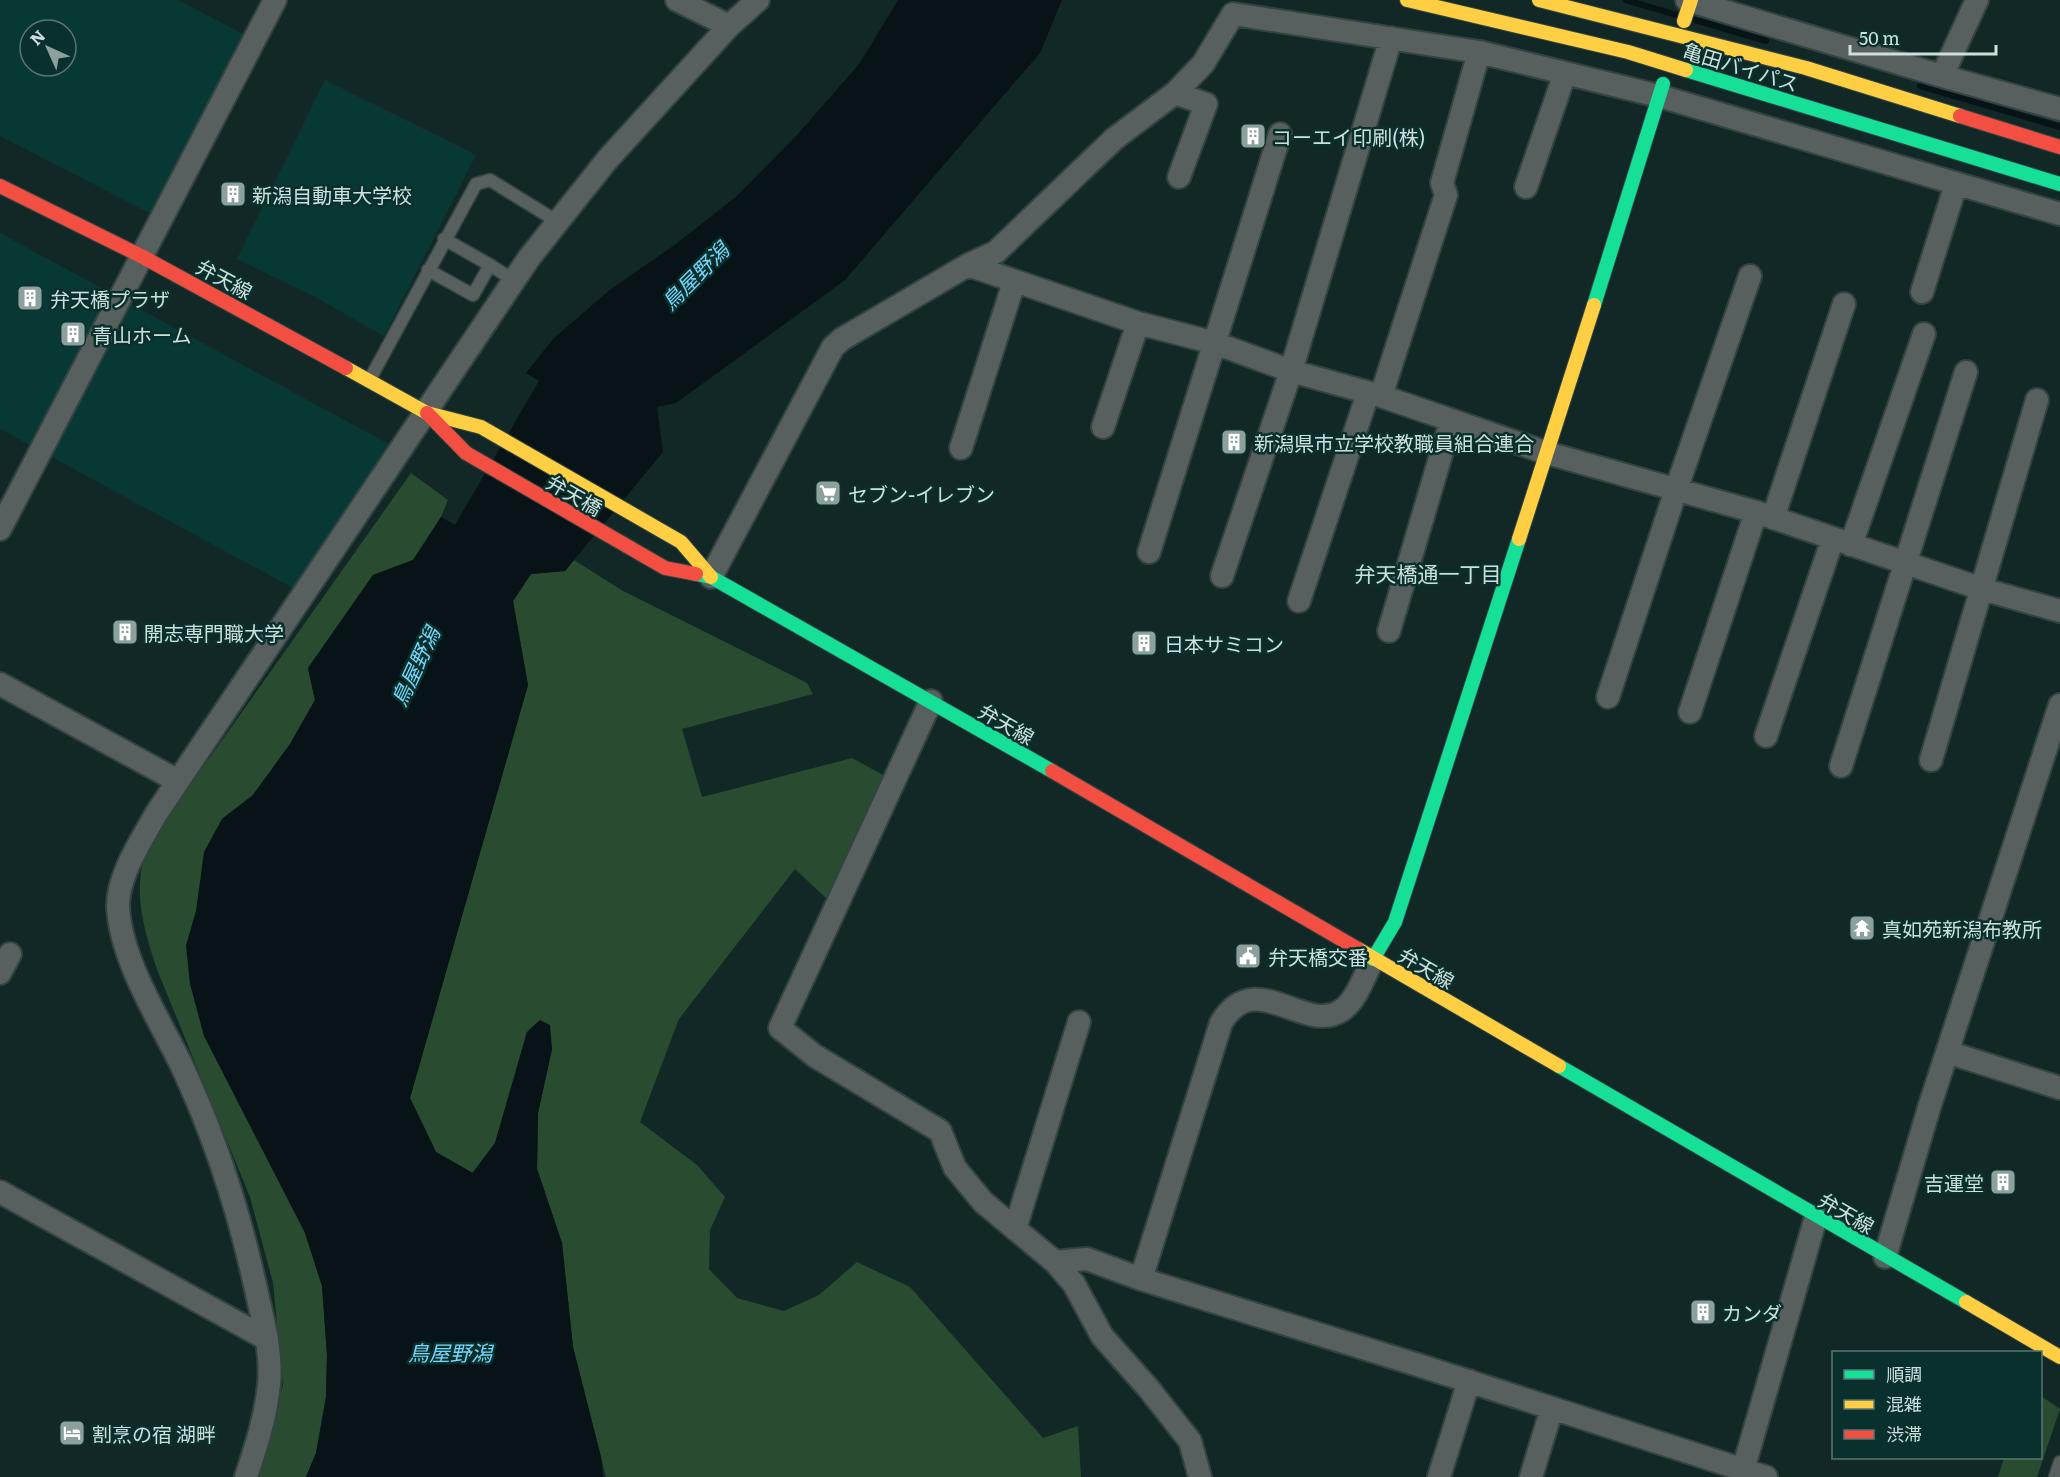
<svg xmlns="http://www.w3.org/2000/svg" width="2060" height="1477" font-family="Literata,'Noto Sans JP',serif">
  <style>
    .built { fill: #083834; fill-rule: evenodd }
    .green { fill: #294b30 }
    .water { fill: #071317 }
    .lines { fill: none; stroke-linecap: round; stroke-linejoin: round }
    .stream { stroke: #071317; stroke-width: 6 }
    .lane-casing { stroke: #324442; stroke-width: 15 }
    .street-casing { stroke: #324442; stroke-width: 26 }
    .fast-casing { stroke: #324442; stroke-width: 16 }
    .slow-casing { stroke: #324442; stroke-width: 16 }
    .jam-casing { stroke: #324442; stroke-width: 16 }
    .lane { stroke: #585f5f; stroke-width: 12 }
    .street { stroke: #585f5f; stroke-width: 22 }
    .fast { stroke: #16e098; stroke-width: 14 }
    .slow { stroke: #ffcf43; stroke-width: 14 }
    .jam { stroke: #f24e42; stroke-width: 14 }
    .labels { text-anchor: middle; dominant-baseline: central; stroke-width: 5; stroke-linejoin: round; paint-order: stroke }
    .street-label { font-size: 20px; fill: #cde0dd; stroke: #0a302d }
    .poi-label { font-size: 20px; fill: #cde0dd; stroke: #0a302d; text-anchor: start }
    .water-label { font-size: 21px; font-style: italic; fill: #77d6fb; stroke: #0a302d }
    .neighbourhood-label { font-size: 21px; fill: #cde0dd; stroke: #0a302d }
  </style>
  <rect width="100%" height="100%" fill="#122826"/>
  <path class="built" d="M0 0H178L251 38 157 217 0 136ZM30 30H66V66H30Z
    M325 80 476 155 384 336 315 297 237 259Z
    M0 233 396 448 293 588 0 429Z"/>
  <path class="green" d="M411 473 448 500 441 517 413 560 373 575 308 668 315 700 290 744 253 795 222 819 186 946 305 1233 322 1286 327 1355 326 1397 316 1453 306 1477H259L283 1385 273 1283 250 1197 158 972C146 937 135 902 142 866 144 855 151 845 155 835Z
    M574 560 623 591 807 683 813 694 682 729 702 797 852 758 887 777 827 899 795 869 679 1019 640 1122 697 1165 725 1197 710 1230 709 1269 737 1298 784 1311 819 1295 857 1262 910 1287 1043 1438 1078 1426 1081 1477H606L573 1347 562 1243 537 1169 538 1113 552 1049 527 1032 495 1143 472 1173 436 1152 410 1098 528 685 513 601 531 574 565 571Z
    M2041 1396 2060 1409 2037 1477H1998L2004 1458H2040Z"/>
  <path class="water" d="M898 0H1062L1040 53 845 280 676 403 657 407 663 452 565 571 531 574 513 601 528 685 410 1098 436 1152 473 1173 495 1143 527 1032 540 1020 550 1025 552 1049 538 1113 537 1169 562 1243 573 1347 601 1457 603 1477H306L316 1453 326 1397 327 1355 322 1286 305 1233 204 1036 190 984 186 946 196 911 204 852 222 819 253 795 290 744 315 700 308 668 373 575 413 560 441 517 455 525 539 381 526 373 554 338 611 289 676 244 737 196 797 135 860 63Z"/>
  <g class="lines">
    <path class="stream" d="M1626 0 1677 15
      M1695 20 1766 41
      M1920 86 2060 127"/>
    <defs>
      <path id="lane" d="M490 265 515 281
        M428 270 473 295 490 265 444 239
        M370 379 476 184 490 180 558 222
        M2055 1477 2060 1462"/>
      <path id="street" d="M677 0 729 26
        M1687 0 1942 76 2060 109
        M1233 14 1479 52 1659 96 2060 214
        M1942 76 1977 0
        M1175 93 1206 104 1179 177
        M1526 187 1565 73
        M968 265 1138 323 1215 343 1291 371 1381 396 1547 453 1756 512 1982 589 2060 611
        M1922 292 1956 184
        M1381 396 1446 195 1442 183 1479 52
        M1103 427 1138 323
        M961 448 1014 282
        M1773 518 1844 304
        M0 529 275 0
        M1851 545 1924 334
        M1149 552 1280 134
        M1222 576 1291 371 1391 38
        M711 577 833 347 842 339 968 265 996 252 1114 139 1175 93 1203 64 1233 14
        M1299 601 1368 393
        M1389 631 1451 421
        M0 684 178 781
        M1608 697 1676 490 1750 276
        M931 701 780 1028 815 1056 940 1131 955 1168 983 1202 1055 1262 1074 1284 1102 1336 1149 1389 1190 1441 1200 1477
        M1690 712 1756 512
        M1766 736 1833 538
        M1931 760 2037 400
        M1841 766 1966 372
        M0 973 10 954
        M1947 1052 2060 1088
        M0 1192 267 1339
        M1015 1229 1079 1022
        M1885 1257 1929 1108 2060 705
        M1055 1262 1087 1259 1141 1279 1418 1365 1766 1477
        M1141 1279 1221 1023C1255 965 1305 1036 1342 1010 1357 1000 1365 974 1373 959
        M246 1477C256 1447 266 1416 269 1384 272 1354 264 1324 257 1294 240 1214 215 1136 180 1062 157 1016 120 957 118 906 118 875 141 841 156 814L529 258 607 160 729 26 758 0
        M1439 1477 1469 1381
        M1531 1477 1552 1408
        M1741 1477 1816 1217"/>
      <path id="fast" d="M1686 70 2060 184
        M1594 305 1663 84
        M696 574 711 577 1052 771
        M1373 959 1395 922 1519 539
        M1559 1066 1966 1302"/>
      <path id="slow" d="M1407 0 1628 52 1686 70
        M1539 0 1806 68 1960 116
        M1684 21 1691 0
        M346 368 427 413 481 427 681 542 711 577
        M1519 539 1594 305
        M1358 949 1559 1066
        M1966 1302 2060 1357"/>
      <path id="jam" d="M1960 116 2060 147
        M0 186 143 257 346 368
        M427 413 466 453 665 568 696 574
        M1052 771 1358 949"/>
    </defs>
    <use href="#lane" class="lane-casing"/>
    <use href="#street" class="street-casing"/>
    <use href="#fast" class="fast-casing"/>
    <use href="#slow" class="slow-casing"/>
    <use href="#jam" class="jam-casing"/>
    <use href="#lane" class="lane"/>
    <use href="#street" class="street"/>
    <use href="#fast" class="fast"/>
    <use href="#slow" class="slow"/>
    <use href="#jam" class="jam"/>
  </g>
  <defs>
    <symbol id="building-square" viewBox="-11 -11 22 22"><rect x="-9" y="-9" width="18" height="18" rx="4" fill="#8ca09d" stroke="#0a302d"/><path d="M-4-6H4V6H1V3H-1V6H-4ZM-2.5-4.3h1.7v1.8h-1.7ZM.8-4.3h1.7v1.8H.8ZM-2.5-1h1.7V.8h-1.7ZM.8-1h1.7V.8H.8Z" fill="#fff"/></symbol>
    <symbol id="supermarket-square" viewBox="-11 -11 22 22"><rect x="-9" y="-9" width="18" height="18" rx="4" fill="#8ca09d" stroke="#0a302d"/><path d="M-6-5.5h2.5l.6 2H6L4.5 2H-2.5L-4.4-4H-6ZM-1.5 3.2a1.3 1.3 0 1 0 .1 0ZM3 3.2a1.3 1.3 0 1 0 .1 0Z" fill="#fff"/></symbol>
    <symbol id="temple-square" viewBox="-11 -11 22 22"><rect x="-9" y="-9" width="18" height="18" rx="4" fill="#8ca09d" stroke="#0a302d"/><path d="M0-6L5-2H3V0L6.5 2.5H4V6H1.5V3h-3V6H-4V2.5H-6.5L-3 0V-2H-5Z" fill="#fff"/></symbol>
    <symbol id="civic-square" viewBox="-11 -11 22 22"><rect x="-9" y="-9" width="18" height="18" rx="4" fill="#8ca09d" stroke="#0a302d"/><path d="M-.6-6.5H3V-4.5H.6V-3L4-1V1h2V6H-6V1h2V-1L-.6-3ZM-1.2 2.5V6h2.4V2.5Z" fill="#fff"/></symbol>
    <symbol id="hotel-square" viewBox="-11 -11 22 22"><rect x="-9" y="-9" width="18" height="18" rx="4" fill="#8ca09d" stroke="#0a302d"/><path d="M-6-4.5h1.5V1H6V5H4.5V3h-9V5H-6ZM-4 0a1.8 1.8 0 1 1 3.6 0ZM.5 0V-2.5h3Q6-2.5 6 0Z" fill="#fff"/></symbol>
  </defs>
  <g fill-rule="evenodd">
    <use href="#building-square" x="1238" y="121" width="30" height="30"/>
    <use href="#building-square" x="218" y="179" width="30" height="30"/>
    <use href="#building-square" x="15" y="283" width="30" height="30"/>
    <use href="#building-square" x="58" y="319" width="30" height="30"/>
    <use href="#building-square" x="1219" y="427" width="30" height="30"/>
    <use href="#supermarket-square" x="813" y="478" width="30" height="30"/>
    <use href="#building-square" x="110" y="617" width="30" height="30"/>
    <use href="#building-square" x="1129" y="628" width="30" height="30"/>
    <use href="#temple-square" x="1847" y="913" width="30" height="30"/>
    <use href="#civic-square" x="1233" y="941" width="30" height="30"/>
    <use href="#building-square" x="1988" y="1167" width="30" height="30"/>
    <use href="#building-square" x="1688" y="1297" width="30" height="30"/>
    <use href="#hotel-square" x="57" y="1418" width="30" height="30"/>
  </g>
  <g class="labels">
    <g class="street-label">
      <text transform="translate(1741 66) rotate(17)">亀田バイパス</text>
      <text transform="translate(225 278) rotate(28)">弁天線</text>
      <text transform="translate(575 494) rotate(30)">弁天橋</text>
      <text transform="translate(1007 723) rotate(30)">弁天線</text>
      <text transform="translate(1427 967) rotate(30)">弁天線</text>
      <text transform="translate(1847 1212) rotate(30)">弁天線</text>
    </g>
    <g class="poi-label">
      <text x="1272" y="136">コーエイ印刷(株)</text>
      <text x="252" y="194">新潟自動車大学校</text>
      <text x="50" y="298">弁天橋プラザ</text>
      <text x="92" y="334">青山ホーム</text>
      <text x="1254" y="442">新潟県市立学校教職員組合連合</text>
      <text x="848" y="493">セブン-イレブン</text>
      <text x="144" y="632">開志専門職大学</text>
      <text x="1164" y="643">日本サミコン</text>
      <text x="1882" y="928">真如苑新潟布教所</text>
      <text x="1268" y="956">弁天橋交番</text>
      <text x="1984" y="1182" text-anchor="end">吉運堂</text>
      <text x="1722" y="1312">カンダ</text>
      <text x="92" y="1433">割烹の宿 湖畔</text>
    </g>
    <g class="water-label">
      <text transform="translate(694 275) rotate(-45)">鳥屋野潟</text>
      <text transform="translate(414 666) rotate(-65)">鳥屋野潟</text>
      <text x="450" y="1351">鳥屋野潟</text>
    </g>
    <g class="neighbourhood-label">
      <text x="1428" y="572">弁天橋通一丁目</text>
    </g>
  </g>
  <rect x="1832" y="1351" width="210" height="108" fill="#0a302d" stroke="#587673" stroke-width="1.5"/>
  <rect x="1844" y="1370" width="30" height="9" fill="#16e098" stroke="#587673" stroke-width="1.5"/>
  <text x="1886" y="1381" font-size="18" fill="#cde0dd">順調</text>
  <rect x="1844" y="1400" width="30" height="9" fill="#ffcf43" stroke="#587673" stroke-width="1.5"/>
  <text x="1886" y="1411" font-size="18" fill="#cde0dd">混雑</text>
  <rect x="1844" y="1430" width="30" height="9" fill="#f24e42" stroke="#587673" stroke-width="1.5"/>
  <text x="1886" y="1441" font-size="18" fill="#cde0dd">渋滞</text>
  <g transform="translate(48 48) rotate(315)"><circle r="28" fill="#0a302d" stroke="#587673" stroke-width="1.5"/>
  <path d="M0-4.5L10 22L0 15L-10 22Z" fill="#8ca09d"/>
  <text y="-9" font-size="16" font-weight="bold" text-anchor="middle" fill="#cde0dd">N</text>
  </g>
  <path d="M1850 45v9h146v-9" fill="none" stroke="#cde0dd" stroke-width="3"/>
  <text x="1859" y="45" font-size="18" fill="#cde0dd" stroke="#0a302d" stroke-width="4.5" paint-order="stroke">50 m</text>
</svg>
